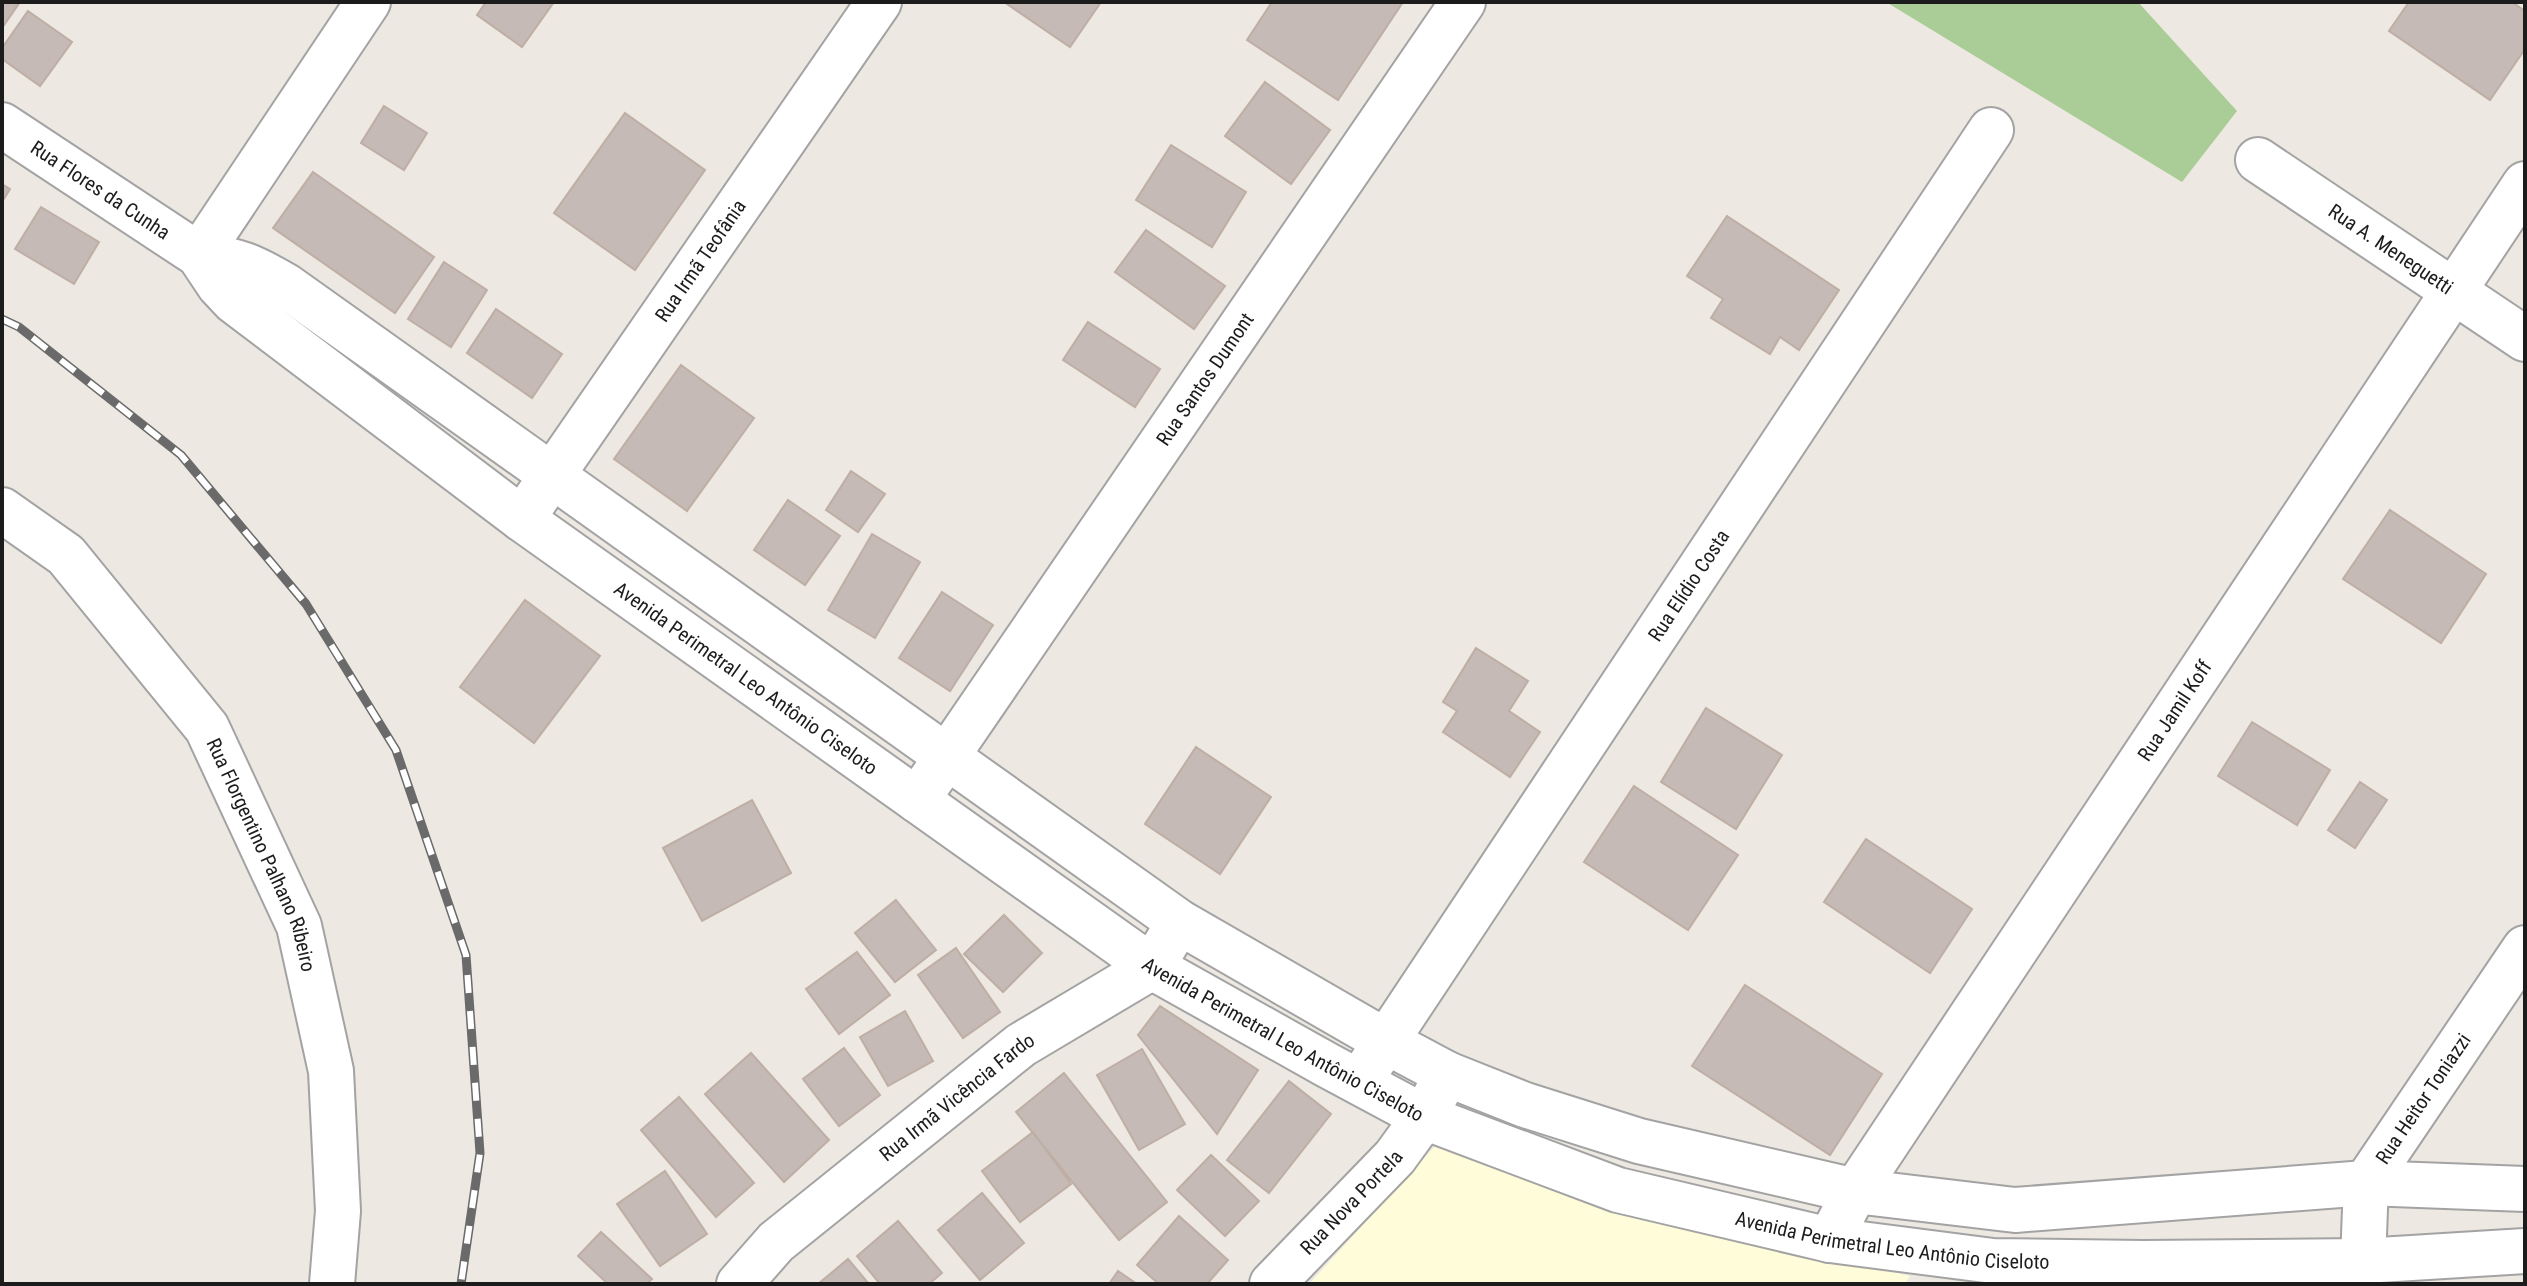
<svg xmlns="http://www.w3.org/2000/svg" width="2527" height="1286" font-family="'Roboto Condensed',sans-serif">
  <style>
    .education { fill: #fefcd9 }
    .forest { fill: #aacc96 }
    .building { fill: #c5bab5; stroke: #beaea4; stroke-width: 2 }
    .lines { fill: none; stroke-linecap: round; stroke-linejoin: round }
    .minor-casing { stroke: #a3a3a3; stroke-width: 48 }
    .tertiary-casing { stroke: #a3a3a3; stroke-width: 48 }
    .minor { stroke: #fff; stroke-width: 44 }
    .tertiary { stroke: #fff; stroke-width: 44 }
    .rail-casing { stroke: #6a6a6a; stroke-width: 9 }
    .rail { stroke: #fff; stroke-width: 6; stroke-dasharray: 18; stroke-linecap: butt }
    .labels { text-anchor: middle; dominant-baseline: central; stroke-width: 6; stroke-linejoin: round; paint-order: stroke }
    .street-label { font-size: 20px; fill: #1c1c1c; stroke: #fff }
  </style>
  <rect width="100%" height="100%" fill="#ede8e1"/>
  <path class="education" d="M1436 1145 1579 1194 1910 1276 1905 1284H1309Z"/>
  <path class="forest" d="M1886 2H2138L2237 111 2182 182Z"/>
  <path class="building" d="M2 2H20L2 28Z
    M486 2H554L522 47 477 15Z
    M1004 2H1101L1070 47Z
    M1272 2H1403L1338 100 1247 40Z
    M2409 2H2512L2525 11V49L2490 100 2389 31Z
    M28 11 72 42 40 86 2 59V48Z
    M1265 82 1330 130 1291 184 1225 136Z
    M384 106 427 133 404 170 361 143Z
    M625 113 705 170 635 270 554 213Z
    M1171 145 1246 192 1212 247 1136 200Z
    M313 172 434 257 395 313 273 228Z
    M2 184 10 189 2 202Z
    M41 207 99 242 74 284 15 249Z
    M1727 216 1839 290 1799 350 1780 337 1770 354 1711 318 1723 299 1687 276Z
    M1146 230 1225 286 1194 329 1115 272Z
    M444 262 487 290 451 347 408 319Z
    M496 309 562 354 532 398 467 353Z
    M1088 322 1160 369 1135 407 1063 360Z
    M681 365 754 418 687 511 614 459Z
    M851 471 885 494 858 532 826 510Z
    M788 500 840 536 805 585 754 550Z
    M2390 510 2486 574 2441 643 2343 579Z
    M872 534 920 562 875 638 828 610Z
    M942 592 993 625 950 691 899 658Z
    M525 600 600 656 534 743 460 687Z
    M1476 648 1528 681 1509 711 1540 732 1510 777 1443 732 1457 711 1443 702Z
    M1706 708 1782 755 1736 829 1661 782Z
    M2252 722 2330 770 2297 825 2218 776Z
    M1196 747 1271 797 1220 874 1145 824Z
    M2360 782 2387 800 2355 848 2328 830Z
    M1634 786 1738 855 1688 930 1584 862Z
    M752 800 791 873 702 921 663 848Z
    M1866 839 1972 909 1930 973 1824 902Z
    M896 900 936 950 895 982 855 933Z
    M1004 915 1042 953 1003 992 964 954Z
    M956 948 1000 1012 963 1038 918 975Z
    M857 952 890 995 839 1034 806 989Z
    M1745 985 1882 1074 1830 1155 1692 1066Z
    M1160 1006 1258 1070 1217 1134 1138 1035Z
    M905 1011 933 1061 888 1086 860 1037Z
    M844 1048 880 1095 839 1126 803 1079Z
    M1142 1049 1185 1124 1139 1150 1097 1075Z
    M751 1053 829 1140 784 1182 705 1094Z
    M1064 1073 1167 1202 1119 1240 1016 1112Z
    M1289 1081 1331 1114 1269 1193 1227 1160Z
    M679 1097 754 1183 716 1217 641 1130Z
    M1033 1132 1071 1184 1020 1222 982 1171Z
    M1211 1155 1259 1201 1225 1236 1177 1190Z
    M665 1171 707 1234 660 1266 617 1204Z
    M982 1193 1024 1243 980 1280 938 1230Z
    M1179 1216 1228 1260 1207 1284H1159L1137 1265Z
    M898 1221 942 1273 929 1284H880L857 1256Z
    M601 1232 652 1279 646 1284H608L578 1256Z
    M848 1259 869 1284H818Z
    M1118 1271 1137 1284H1109Z"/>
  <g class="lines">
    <defs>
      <g id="minor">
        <path id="s1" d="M2258 160 2525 339"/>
        <path d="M199 255 368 2"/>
        <path id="s2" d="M2 510 66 555 207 728 299 926 331 1071 338 1211 332 1284"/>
        <path id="s3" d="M522 519 879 2"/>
        <path id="s4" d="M917 800 1463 2"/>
        <path id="s5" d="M1359 1082 1991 130"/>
        <path id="s6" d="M1830 1240 1855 1191 2525 184"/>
        <path id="s7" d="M2363 1261 2366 1183 2525 948"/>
        <path id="s8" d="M739 1284 776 1242 1021 1045 1152 967 1179 922"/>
        <path id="s9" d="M1272 1284 1395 1157 1424 1117 1447 1074"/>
      </g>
      <g id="tertiary">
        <path id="s10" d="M2 125 199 255 219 285 234 301 522 519 1152 967 1327 1065 1424 1117 1618 1190 1830 1240 1993 1261 2143 1263 2363 1261 2525 1251"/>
        <path d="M199 255C238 260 252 266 286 286L1179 922 1387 1042 1447 1074 1525 1105 1639 1141 1855 1191 2015 1210 2366 1183 2525 1189"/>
      </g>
    </defs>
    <use href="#minor" class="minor-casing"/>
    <use href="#tertiary" class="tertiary-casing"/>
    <use href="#minor" class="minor"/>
    <use href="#tertiary" class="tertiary"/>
    <defs>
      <path id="rail" d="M2 319 19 327 181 455 306 604 396 750 466 955 480 1153 461 1284"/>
    </defs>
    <use href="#rail" class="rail-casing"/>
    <use href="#rail" class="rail"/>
  </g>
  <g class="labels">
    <g class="street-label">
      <text stroke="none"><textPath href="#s10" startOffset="118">Rua Flores da Cunha</textPath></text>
      <text stroke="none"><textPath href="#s1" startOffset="160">Rua A. Meneguetti</textPath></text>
      <text stroke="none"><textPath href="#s3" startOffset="314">Rua Irmã Teofânia</textPath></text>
      <text stroke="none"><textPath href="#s4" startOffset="510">Rua Santos Dumont</textPath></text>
      <text stroke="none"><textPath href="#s5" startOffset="596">Rua Elídio Costa</textPath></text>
      <text stroke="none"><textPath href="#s10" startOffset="930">Avenida Perimetral Leo Antônio Ciseloto</textPath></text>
      <text stroke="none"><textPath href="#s6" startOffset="632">Rua Jamil Koff</textPath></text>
      <text stroke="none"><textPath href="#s2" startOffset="440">Rua Florgentino Palhano Ribeiro</textPath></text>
      <text stroke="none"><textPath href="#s10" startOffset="1578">Avenida Perimetral Leo Antônio Ciseloto</textPath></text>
      <text stroke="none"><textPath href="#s8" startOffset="288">Rua Irmã Vicência Fardo</textPath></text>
      <text stroke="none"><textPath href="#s7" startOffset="180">Rua Heitor Toniazzi</textPath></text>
      <text stroke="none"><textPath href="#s9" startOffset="114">Rua Nova Portela</textPath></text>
      <text stroke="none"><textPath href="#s10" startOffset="2226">Avenida Perimetral Leo Antônio Ciseloto</textPath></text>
    </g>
  </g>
  <rect width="2527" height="1286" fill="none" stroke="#1c1c1c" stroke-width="8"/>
</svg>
